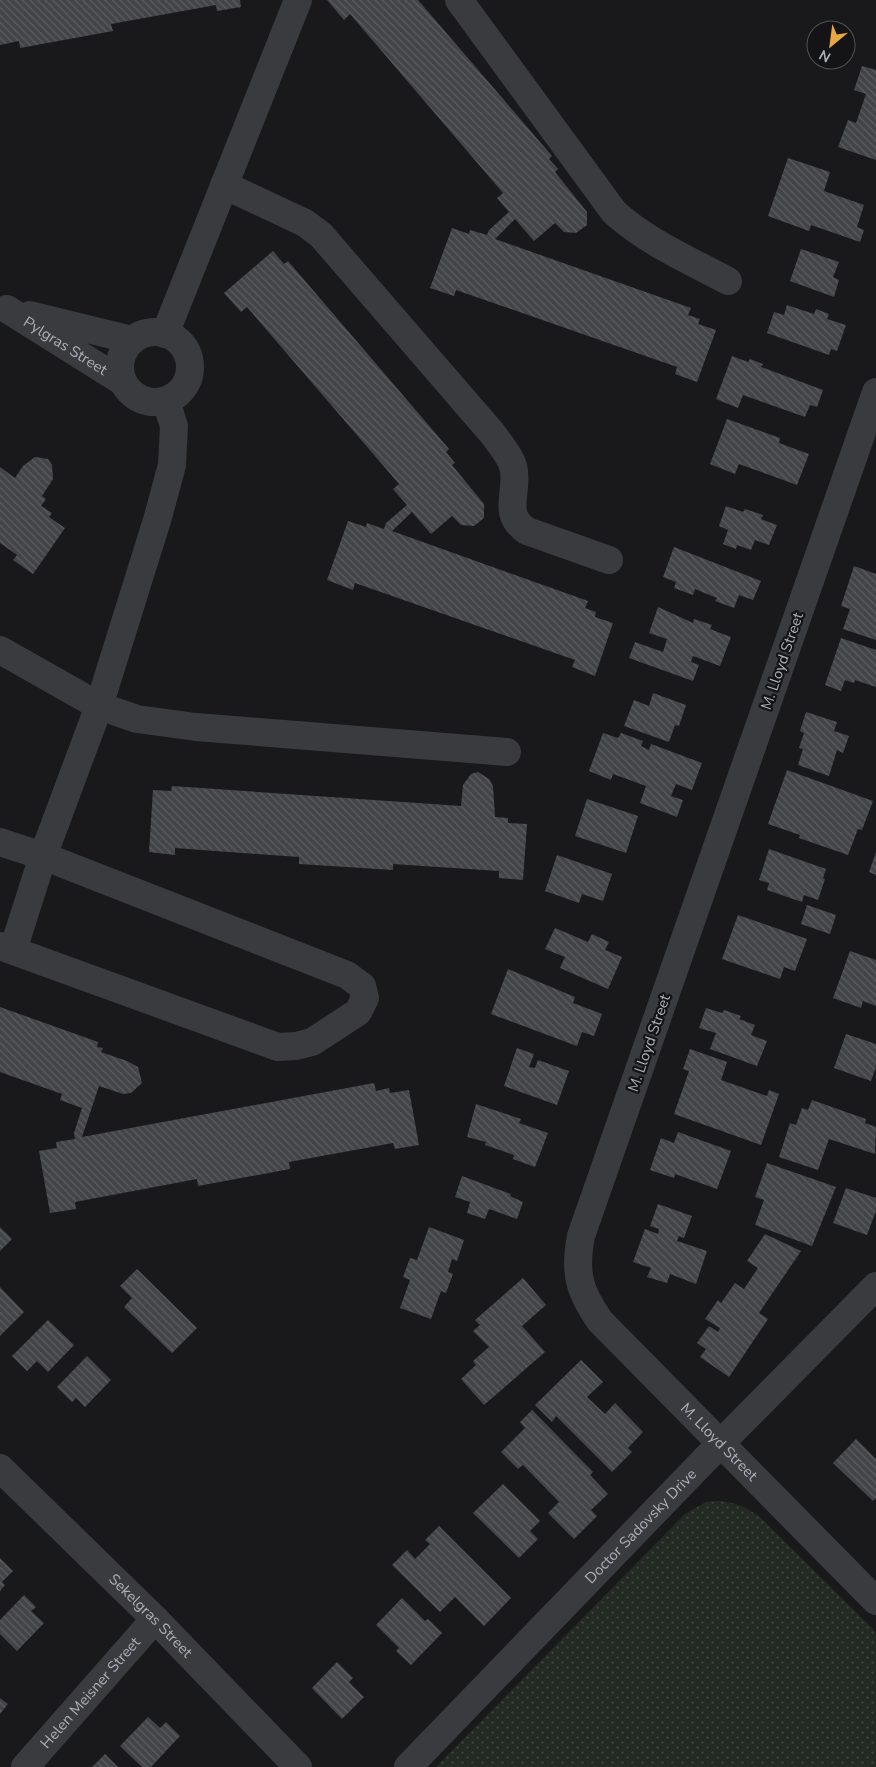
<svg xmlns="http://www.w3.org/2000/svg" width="876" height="1767" font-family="'Nunito Sans',sans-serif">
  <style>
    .grass { fill: url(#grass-dots) }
    .building { fill: url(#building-back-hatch) }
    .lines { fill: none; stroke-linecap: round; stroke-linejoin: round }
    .minor { stroke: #3a3b3f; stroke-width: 28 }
    .labels { text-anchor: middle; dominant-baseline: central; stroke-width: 4.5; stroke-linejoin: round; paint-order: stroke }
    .street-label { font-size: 15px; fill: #acb1b9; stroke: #141416 }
  </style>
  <defs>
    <pattern id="grass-dots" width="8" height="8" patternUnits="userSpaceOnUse" patternTransform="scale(1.25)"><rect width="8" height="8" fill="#232a23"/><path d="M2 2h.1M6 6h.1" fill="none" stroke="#404641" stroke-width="1.8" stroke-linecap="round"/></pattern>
    <pattern id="building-back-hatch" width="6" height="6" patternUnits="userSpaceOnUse" patternTransform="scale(1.25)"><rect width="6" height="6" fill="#434447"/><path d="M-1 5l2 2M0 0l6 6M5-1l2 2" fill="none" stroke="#5b5d5f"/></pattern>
  </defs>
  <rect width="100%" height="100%" fill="#19191b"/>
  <path class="grass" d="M718 1501C735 1502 746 1507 760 1517L876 1632V1767H436L685 1514 706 1502Z"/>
  <path class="building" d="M0 0H240L241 7 217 11 216 5 111 24 113 31 20 48 19 41 0 45Z
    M327 0H418L552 156 549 159 558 169 555 172 587 212V225L576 233 564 232 555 223 534 241 515 219 495 239 691 308 688 315 700 319 698 324 716 330 697 382 675 374 677 367 456 290 454 296 430 288 452 228 469 234 470 230 487 235 489 230 509 212 497 198 503 193 350 14 344 20Z
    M862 66 876 70V160L838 147 848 120 856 123 866 94 854 90Z
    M788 158 830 172 824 191 864 205 857 227 864 230 860 242 811 225 809 231 768 216Z
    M801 249 839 262 833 277 839 280 834 297 790 281Z
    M273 251 284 264 288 261 449 449 446 452 455 463 452 465 484 504V518L474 526 461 525 452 516 431 534 412 512 392 531 588 601 585 608 596 612 595 617 613 623 595 676 572 667 575 660 355 583 353 590 327 580 348 521 366 527 367 523 384 529 386 523 407 505 393 489 399 484 247 307 241 312 224 293Z
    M787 305 814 314 816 309 829 314 827 319 846 325 837 351 831 349 829 355 767 333 774 312 784 315Z
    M732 356 748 362 750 359 763 364 761 367 823 390 817 407 810 405 805 417 743 395 738 408 716 399Z
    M727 419 780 438 779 443 809 454 797 485 739 464 735 474 710 464Z
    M35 457 48 459 52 465 53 479 42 496 46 499 41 506 52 513 49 517 65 528 33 574 13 560 17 555 0 543V467L15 478 23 466Z
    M726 506 743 512 745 509 763 515 761 519 777 525 769 545 755 540 751 550 737 545 736 549 723 544 728 530 719 526Z
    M674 547 761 581 753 600 739 595 734 608 715 601 717 598 695 589 693 595 674 588 676 582 663 577Z
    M854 566 876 574V640L843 629 850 609 841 606Z
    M658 607 693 623 694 619 712 625 710 629 731 637 720 666 693 656 691 662 699 665 693 681 629 658 635 642 663 652 667 639 649 633Z
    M841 638 876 650V687L855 680 854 683 845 680 841 691 825 685Z
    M653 693 686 705 679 726 675 725 669 742 624 726 634 700 649 706Z
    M806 712 837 722 834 731 849 736 843 753 837 750 829 776 798 765 803 749 799 748 804 733 800 731Z
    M603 733 618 738 621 733 643 741 641 746 649 750 651 744 702 763 692 790 676 784 671 796 683 800 677 817 640 803 646 786 613 774 611 780 589 771Z
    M787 770 873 801 862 830 858 829 848 855 799 838 800 835 768 824Z
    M478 772 489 779 493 786 495 817 508 818V823L527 824 523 880 499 878V871L393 864V870L299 864V857L175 848V855L149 852 153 790 171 791 172 786 461 806 463 785 471 774Z
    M587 799 638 816 626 853 575 836Z
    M769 849 826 869 823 878 825 879 818 900 804 895 802 902 767 890 769 883 759 880Z
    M876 852V875L869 872Z
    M557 855 612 874 603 901 582 894 579 903 545 891Z
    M807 905 836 915 830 934 801 924Z
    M738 915 807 939 795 971 784 967 780 979 722 959Z
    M555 928 588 942 592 934 609 942 605 950 622 957 608 989 560 968 565 957 545 949Z
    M850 951 876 960V1006L863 1001 861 1008 833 998Z
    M508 969 575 997 573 1003 602 1014 594 1036 582 1032 577 1046 491 1014Z
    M0 1007 98 1042 97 1047 103 1048 101 1052 127 1061 138 1067 142 1083 131 1093 123 1094 99 1086 82 1137 374 1083 376 1091 389 1088 390 1093 409 1090 419 1145 395 1149 393 1143 289 1162 290 1169 198 1186 197 1179 75 1202 76 1209 50 1213 39 1151 57 1148 56 1142 75 1139 74 1133 82 1108 60 1100 62 1094 0 1072Z
    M706 1008 722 1013 724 1010 741 1016 739 1019 755 1025 751 1035 767 1041 757 1066 710 1049 716 1033 699 1028Z
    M846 1034 876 1044V1067L871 1081 834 1068Z
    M517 1048 534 1054 529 1067 535 1068 538 1060 569 1071 557 1105 504 1086Z
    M690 1049 727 1062 721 1080 767 1096 769 1090 779 1094 761 1145 674 1114 689 1071 683 1069Z
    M812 1100 866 1119 865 1123 876 1127 875 1154 829 1139 818 1170 779 1157 790 1123 796 1125 802 1108 808 1110Z
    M476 1104 521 1119 519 1123 548 1133 535 1167 513 1159 514 1155 485 1145 486 1142 467 1137Z
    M678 1132 731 1151 717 1189 675 1174 674 1178 650 1170 661 1138 674 1143Z
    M767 1163 836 1187 812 1246 755 1225 764 1200 755 1197Z
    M462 1176 511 1194 510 1196 523 1202 517 1219 489 1209 485 1219 467 1213 470 1202 455 1197Z
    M846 1188 876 1198V1211L867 1235 833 1223Z
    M658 1204 692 1216 684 1238 679 1236 677 1241 707 1251 696 1284 670 1274 667 1283 647 1277 651 1268 633 1262 645 1229 658 1234 659 1229 650 1226Z
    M0 1227 12 1239 0 1251Z
    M429 1227 464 1240 457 1261 452 1259 448 1272 453 1274 446 1293 441 1291 431 1319 400 1308 410 1280 403 1277 410 1258 417 1260Z
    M765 1234 801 1251 759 1313 768 1319 729 1377 700 1357 706 1349 697 1343 709 1326 718 1332 720 1328 705 1319 718 1300 721 1303 735 1283 744 1289 758 1268 747 1261Z
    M137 1269 197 1328 172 1353 124 1307 132 1298 120 1286Z
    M523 1278 546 1305 522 1326 545 1352 484 1405 461 1379 476 1365 473 1361 489 1347 473 1331 480 1325 475 1320Z
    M0 1287 24 1312 0 1336Z
    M48 1320 74 1345 48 1372 37 1361 27 1371 12 1356Z
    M87 1356 111 1380 85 1407 76 1398 72 1402 57 1387Z
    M581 1360 603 1382 587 1397 605 1414 615 1403 643 1432 628 1448 632 1452 612 1472 556 1416 552 1422 535 1405Z
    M532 1410 593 1472 590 1475 608 1494 591 1510 597 1516 574 1539 548 1513 559 1502 523 1465 518 1469 501 1452 525 1428 520 1422Z
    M856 1439 876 1459V1498L873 1501 833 1463Z
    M503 1484 540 1521 530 1531 538 1539 519 1558 473 1513Z
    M439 1526 511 1598 484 1626 455 1597 440 1612 392 1565 407 1550 415 1559 430 1544 425 1540Z
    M0 1558 13 1571 2 1582 5 1585 0 1591Z
    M24 1595 36 1607 31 1611 44 1623 17 1651 0 1634V1620Z
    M402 1598 425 1621 428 1619 442 1633 411 1665 396 1651 399 1648 376 1625Z
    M337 1662 353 1678 349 1682 364 1697 342 1719 312 1688Z
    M0 1698 8 1704 0 1714Z
    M148 1717 160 1728 166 1722 180 1736 151 1767H142L120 1746Z
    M105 1754 118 1767H92Z"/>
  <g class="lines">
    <g class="minor">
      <path d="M459 0 614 212C647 242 689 260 728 281"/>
      <path d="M224 185 305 223 321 235 492 433C499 443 510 455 513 466 520 491 500 513 527 531L609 560"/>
      <path id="s1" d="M7 309 123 382"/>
      <path d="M30 315 132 340"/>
      <circle cx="155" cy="367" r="35"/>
      <path d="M165 334 298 0"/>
      <path id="s2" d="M876 392 581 1236C574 1273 579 1291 600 1321L876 1601"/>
      <path d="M0 650 99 706 137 719 196 727 507 752"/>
      <path d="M0 842 43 856 347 975 362 986 365 998 358 1012 312 1042 296 1046 278 1047 0 946"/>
      <path d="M13 950 43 856 99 706 158 517 172 465 174 426 166 401"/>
      <path id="s3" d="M0 1468 155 1619 298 1767"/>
      <path id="s4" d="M25 1767 155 1619"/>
      <path id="s5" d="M408 1767 721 1443 876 1286"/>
    </g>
  </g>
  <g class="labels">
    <g class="street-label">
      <text stroke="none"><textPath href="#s1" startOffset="69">Pylgras Street</textPath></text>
      <text transform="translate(782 661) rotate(-71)">M. Lloyd Street</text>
      <text transform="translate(649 1043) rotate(-71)">M. Lloyd Street</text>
      <text stroke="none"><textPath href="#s2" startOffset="1154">M. Lloyd Street</textPath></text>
      <text stroke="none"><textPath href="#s5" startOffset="335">Doctor Sadovsky Drive</textPath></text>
      <text stroke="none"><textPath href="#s3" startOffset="211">Sekelgras Street</textPath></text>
      <text stroke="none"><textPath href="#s4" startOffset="99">Helen Meisner Street</textPath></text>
    </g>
  </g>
  <g transform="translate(831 45) rotate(209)"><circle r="24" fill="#141416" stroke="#515357"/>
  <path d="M0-4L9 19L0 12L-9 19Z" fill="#e7a844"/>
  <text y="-8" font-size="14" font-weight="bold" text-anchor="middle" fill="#acb1b9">N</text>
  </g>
</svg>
